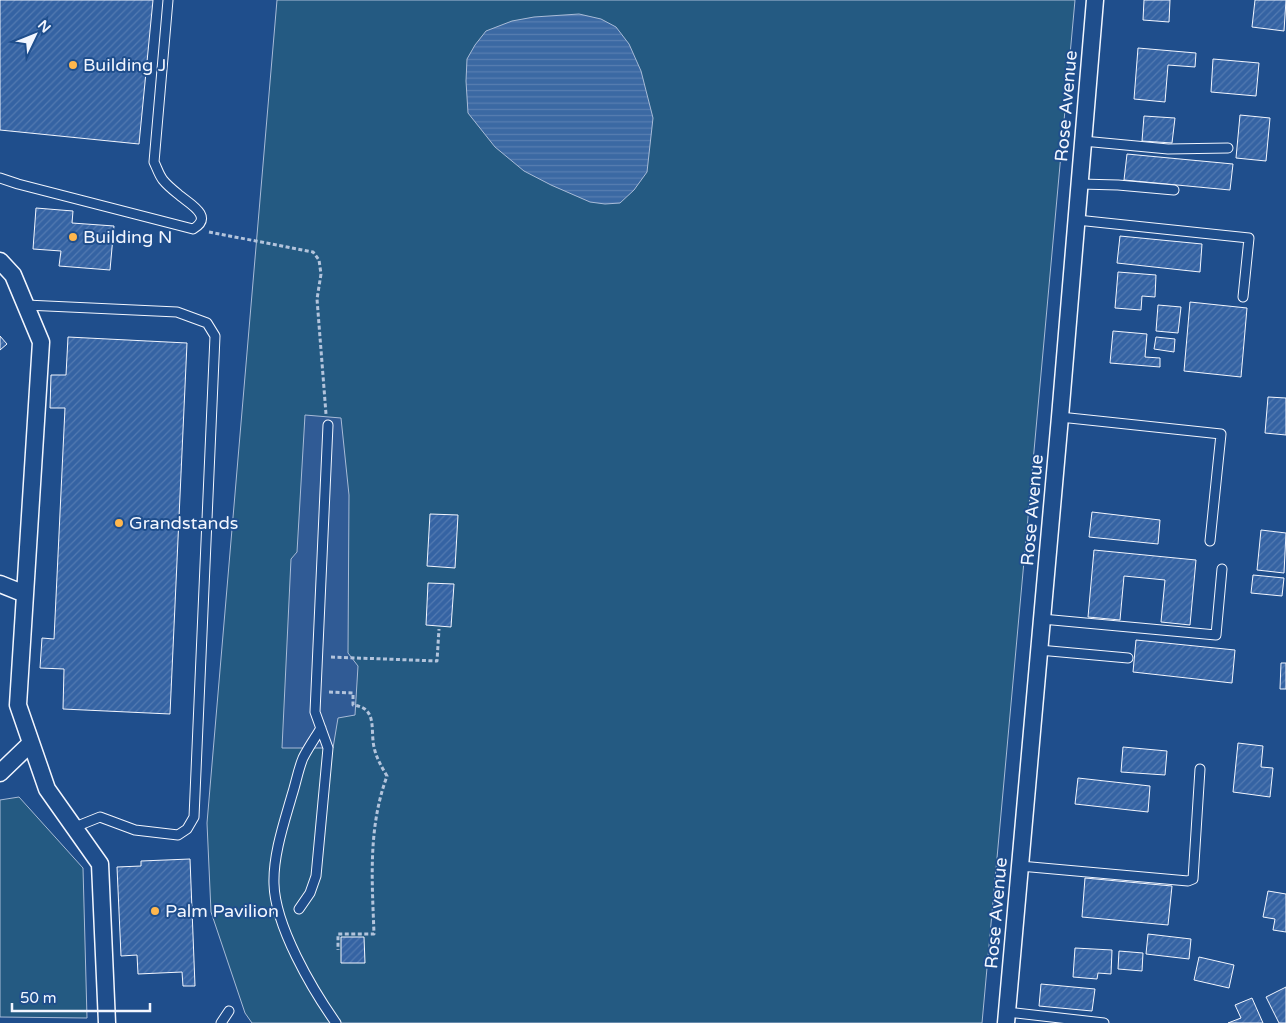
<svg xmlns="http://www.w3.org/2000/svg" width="1286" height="1023" font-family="'Varela Round',sans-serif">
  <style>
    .green { fill: #245a82; stroke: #a8bbd7 }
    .parking { fill: #305b95; stroke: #a8bbd7 }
    .water { fill: url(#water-rules); stroke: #a8bbd7 }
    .building { fill: url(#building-hatch); stroke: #f2f6ff }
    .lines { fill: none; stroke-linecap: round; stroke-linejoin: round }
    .lane-casing { stroke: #f2f6ff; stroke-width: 11 }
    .street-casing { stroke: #f2f6ff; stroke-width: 19 }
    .path { stroke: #b3c4dc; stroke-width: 3; stroke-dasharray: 4 2.5; stroke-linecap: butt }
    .lane { stroke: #1f4e8c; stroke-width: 9 }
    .street { stroke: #1f4e8c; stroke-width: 16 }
    .poi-dot { fill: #ffb74d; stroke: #1f4e8c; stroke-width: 2 }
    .labels { text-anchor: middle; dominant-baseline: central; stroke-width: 4; stroke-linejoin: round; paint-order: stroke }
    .poi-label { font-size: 18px; fill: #f2f6ff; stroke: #1f4e8c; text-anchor: start }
    .street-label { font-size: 18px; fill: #f2f6ff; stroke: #1f4e8c }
  </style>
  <defs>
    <pattern id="water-rules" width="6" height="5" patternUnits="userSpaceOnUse" patternTransform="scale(1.25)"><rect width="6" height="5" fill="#3b69a3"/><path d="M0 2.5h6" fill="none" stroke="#587fb1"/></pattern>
    <pattern id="building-hatch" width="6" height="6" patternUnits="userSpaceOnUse" patternTransform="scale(1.25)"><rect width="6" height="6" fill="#3563a3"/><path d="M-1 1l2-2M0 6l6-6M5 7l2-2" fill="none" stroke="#537ab1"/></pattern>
  </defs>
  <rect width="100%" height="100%" fill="#1f4e8c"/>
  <path class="green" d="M277 0H1075L982 1023H252L245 1013 211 912 207 823Z
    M19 797 83 868 87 1018 0 1017V800Z"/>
  <path class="parking" d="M305 415 341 418 349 495 348 653 358 666 355 715 338 718 333 748H282L291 559 297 552Z"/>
  <path class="water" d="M579 14 601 19 616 27 629 44 641 71 653 118 647 172 634 190 620 203 605 204 590 202 551 185 524 171 495 147 468 113 466 81 467 59 475 45 486 31 512 21 534 17Z"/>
  <path class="building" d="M0 0H153L139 144 0 130Z
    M1144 0H1170L1169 22 1143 20Z
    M1255 0H1286L1284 31 1252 27Z
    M1138 48 1196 53 1195 67 1168 65 1165 102 1134 99Z
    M1213 59 1259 63 1256 96 1211 92Z
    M1240 115 1270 118 1266 161 1236 158Z
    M1144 116 1175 118 1172 143 1142 141Z
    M1127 154 1233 164 1230 190 1124 180Z
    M36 208 73 211 72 223 114 226 110 270 59 266 61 251 33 249Z
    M1120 236 1202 244 1200 272 1117 263Z
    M1118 272 1156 275 1155 297 1142 296 1141 310 1115 308Z
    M1190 302 1247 308 1241 377 1184 371Z
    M1158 305 1181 307 1178 333 1156 331Z
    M1113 331 1147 334 1145 357 1160 358V367L1110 363Z
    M0 336 7 344 0 350Z
    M68 337 187 343 170 714 63 709 64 669 40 668 42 638 54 639 65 408H50L51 375H66Z
    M1156 337 1175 339 1174 352 1154 349Z
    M1268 397 1286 398V435L1265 433Z
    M1092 512 1160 520 1158 544 1089 537Z
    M430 514 458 515 455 568 427 566Z
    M1261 530 1286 533 1284 573 1257 570Z
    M1094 550 1196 560 1190 625 1161 622 1165 580 1124 576 1120 620 1088 617Z
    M1253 575 1284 578 1282 596 1251 593Z
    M428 583 454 584 451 627 426 625Z
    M1136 640 1235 650 1232 683 1133 672Z
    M1281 663H1286V689H1280Z
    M1238 743 1263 746 1261 767 1273 768 1270 797 1233 792Z
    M1123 747 1167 751 1165 775 1121 772Z
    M1078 778 1150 786 1148 812 1075 804Z
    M190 859 195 986H183L182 972 138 974 137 955 121 956 117 867 141 866V861Z
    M1085 878 1172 886 1168 925 1082 917Z
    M1268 891 1286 894V932L1273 930 1275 919 1263 917Z
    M1148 934 1191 939 1189 959 1146 954Z
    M341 937H364L365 963H341Z
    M1075 948 1112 950 1111 974 1098 973 1097 979 1073 977Z
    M1119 951 1143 953 1142 971 1118 969Z
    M1199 957 1234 965 1229 988 1194 980Z
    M1041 984 1095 989 1092 1011 1039 1006Z
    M1286 987V1023H1279L1266 997Z
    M1252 998 1263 1023H1228L1241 1018 1235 1005Z"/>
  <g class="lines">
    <defs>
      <path id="lane" d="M1083 141 1168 149 1228 148
        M0 178 18 184 193 229C215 216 188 203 178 194 173 190 167 185 163 180 159 175 157 168 154 162L168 0
        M1080 184 1118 185 1174 190
        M1077 220 1249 238 1243 297
        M26 305 177 312 207 323 215 336 194 817 187 829 178 835 135 830 100 817 75 827
        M1060 417 1221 434 1210 541
        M1042 619 1216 635 1222 569
        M1039 650 1128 658
        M321 728C315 738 308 748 303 758 298 770 296 783 292 795 284 823 273 855 274 884 275 926 312 989 336 1023
        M1020 866 1188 881 1193 879 1200 769
        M299 909 310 893 316 876 328 748 315 712 328 425
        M1007 1012 1104 1023
        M221 1023 229 1011"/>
      <path id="street" d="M0 261 13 275 41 342 18 705 47 789 100 864 107 1023
        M0 584 25 594
        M0 773 30 744
        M1006 1023 1060 417 1095 0"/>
    </defs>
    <use href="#lane" class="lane-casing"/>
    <use href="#street" class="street-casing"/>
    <path class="path" d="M209 232 313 252 319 260 321 274 317 299 326 414
      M331 657 437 661 439 629
      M329 692 353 693V705C378 708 370 729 374 747 376 757 381 766 387 776 368 828 372 879 374 934H338V950"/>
    <use href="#lane" class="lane"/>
    <use href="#street" class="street"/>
  </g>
  <g class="poi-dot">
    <circle cx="73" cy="65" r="5"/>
    <circle cx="73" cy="237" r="5"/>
    <circle cx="119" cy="523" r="5"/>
    <circle cx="155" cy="911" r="5"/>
  </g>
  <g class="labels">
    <g class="poi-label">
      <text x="83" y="65">Building J</text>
      <text x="83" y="237">Building N</text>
      <text x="129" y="523">Grandstands</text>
      <text x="165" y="911">Palm Pavilion</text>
    </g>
    <g class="street-label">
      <text transform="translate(1066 106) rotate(-85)">Rose Avenue</text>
      <text transform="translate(1032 510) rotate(-85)">Rose Avenue</text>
      <text transform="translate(996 913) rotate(-85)">Rose Avenue</text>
    </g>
  </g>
  <g transform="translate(35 35) rotate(47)" stroke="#1f4e8c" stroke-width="4" paint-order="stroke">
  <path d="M0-4L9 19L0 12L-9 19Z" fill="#f2f6ff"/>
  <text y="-8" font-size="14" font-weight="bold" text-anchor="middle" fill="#f2f6ff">N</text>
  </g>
  <path d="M12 1003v8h138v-8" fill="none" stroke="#f2f6ff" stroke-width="2.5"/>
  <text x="20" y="1003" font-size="15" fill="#f2f6ff" stroke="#1f4e8c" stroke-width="4" paint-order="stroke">50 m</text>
</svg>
